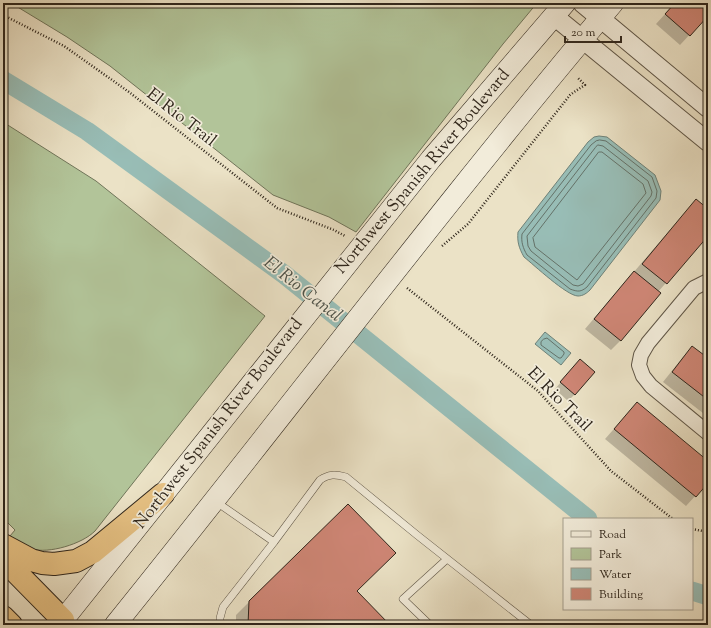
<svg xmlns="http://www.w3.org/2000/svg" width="711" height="628" font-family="'Sorts Mill Goudy',serif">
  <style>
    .green { fill: #b2c499; stroke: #70755a }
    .water { fill: #98bdb6; stroke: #6e8178 }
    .shadow { fill: #0003 }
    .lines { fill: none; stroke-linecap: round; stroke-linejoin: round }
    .shore { stroke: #647269; stroke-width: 1 }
    .canal { stroke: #98bdb6; stroke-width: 19 }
    .building { fill: #cd8574; stroke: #2f261c }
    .service-casing { stroke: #5e5546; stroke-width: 8 }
    .minor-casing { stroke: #5e5546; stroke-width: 16 }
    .tertiary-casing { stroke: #5e5546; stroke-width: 20 }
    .secondary-casing { stroke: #2f261c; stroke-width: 22 }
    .motorway-casing { stroke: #2f261c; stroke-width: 24 }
    .path { stroke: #2f261c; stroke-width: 2.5; stroke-dasharray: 1 2; stroke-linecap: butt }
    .service { stroke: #f2ecda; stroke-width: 7 }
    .minor { stroke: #f2ecda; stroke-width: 14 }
    .tertiary { stroke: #f2ecda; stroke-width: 18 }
    .secondary { stroke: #f2ecda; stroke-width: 21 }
    .motorway { stroke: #e6c183; stroke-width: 22 }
    .labels { text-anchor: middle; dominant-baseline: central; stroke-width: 3.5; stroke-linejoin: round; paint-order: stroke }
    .street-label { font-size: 17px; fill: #2f261c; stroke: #f2ecda }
    .water-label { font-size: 18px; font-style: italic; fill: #4e534a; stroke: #f2ecda }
  </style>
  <rect width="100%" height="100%" fill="#ebe2c6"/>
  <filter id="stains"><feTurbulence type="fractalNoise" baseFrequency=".005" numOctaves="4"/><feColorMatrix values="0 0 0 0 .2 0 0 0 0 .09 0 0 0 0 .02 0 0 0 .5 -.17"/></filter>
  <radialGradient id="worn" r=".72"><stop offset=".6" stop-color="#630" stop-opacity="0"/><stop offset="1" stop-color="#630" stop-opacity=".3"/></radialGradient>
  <path class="green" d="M11 3H537L503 44 356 232 329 217 273 195 110 66 67 37Z
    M3 122 96 181 265 316 95 531C82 544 49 554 31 549 23 547 17 541 10 536L15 530 3 518Z"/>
  <path class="water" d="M599 136 607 137 655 175 661 191 660 200 590 290C587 293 583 296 578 296 567 296 534 265 524 257 519 248 517 242 518 232L588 142 594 137Z
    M545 332 571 353 561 365 535 344Z"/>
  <path class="shadow" d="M675 3H708V15L680 45 656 24Z
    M687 210H708V234L658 292 659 294 620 341 611 350 585 329Z
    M708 343V352L704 350Z
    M692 347 708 359V417L663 382 683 357Z
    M574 367 575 394 568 401 555 389Z
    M637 403 708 463V482L686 506 605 439Z
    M356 591 389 625H236V615L249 602Z"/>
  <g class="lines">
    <path class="shore" d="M600 140 606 141 652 177 657 191 656 198 587 287C581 292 578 292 570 289L527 255C523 248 521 242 522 234L591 145 596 141Z
      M598 145 603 146 648 181 652 192 651 196 583 284 578 286 573 285 531 251 528 246 527 236 595 148Z
      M599 152H602L643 184 646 193 577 280 535 247 533 238Z
      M544 339 547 338 564 352V354L561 358H559L541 345V342Z"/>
    <path class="canal" d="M3 80 87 131 285 275 588 519
      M692 591 708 596"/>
  </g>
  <path class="building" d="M675 3H708V16L690 36 665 14Z
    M696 199 708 209V236L667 284 642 264Z
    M634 271 661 293 621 341 594 319Z
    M692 346 708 358V400L672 372Z
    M580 359 595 372 575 395 560 382Z
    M637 402 708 461V483L696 497 614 429Z
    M348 504 396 553 357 591 390 625H248L249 601Z"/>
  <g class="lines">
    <defs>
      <path id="service" d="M215 501 274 542 320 480C329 474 335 474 346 477L417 535 531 625
        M220 625V618L223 607 274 542
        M430 625 403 599 447 559"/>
      <path id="minor" d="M708 281 694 288 648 343 641 355 639 365 643 376 651 386 708 433"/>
      <path id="tertiary" d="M582 3 708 108
        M554 16 708 142"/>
      <path id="secondary" d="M59 625 431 159 565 3
        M115 625C282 418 442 206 613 3"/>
      <path id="motorway" d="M3 545 31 560 42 563 54 564 76 561 93 552 163 494
        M3 559 63 620
        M3 617 11 625"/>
    </defs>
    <use href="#service" class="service-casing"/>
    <use href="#minor" class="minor-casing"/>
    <use href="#tertiary" class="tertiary-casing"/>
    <use href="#secondary" class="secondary-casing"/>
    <use href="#motorway" class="motorway-casing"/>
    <path class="path" d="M3 15 64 46 129 92 277 208 334 230 345 236
      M442 246 468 224 570 95 574 92 585 85 577 77
      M407 288 538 391 611 471 673 519
      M692 529 708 532"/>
    <use href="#service" class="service"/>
    <use href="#minor" class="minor"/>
    <use href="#tertiary" class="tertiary"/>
    <use href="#secondary" class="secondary"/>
    <use href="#motorway" class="motorway"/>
  </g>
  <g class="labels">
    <g class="street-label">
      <text transform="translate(181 118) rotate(38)">El Rio Trail</text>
      <text transform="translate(423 172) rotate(-50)">Northwest Spanish River Boulevard</text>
      <text transform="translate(559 400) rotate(45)">El Rio Trail</text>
      <text transform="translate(219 424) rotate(-52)">Northwest Spanish River Boulevard</text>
    </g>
    <g class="water-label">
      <text transform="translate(302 290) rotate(38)">El Rio Canal</text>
    </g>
  </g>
  <rect width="711" height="628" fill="none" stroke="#ebe2c6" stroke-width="16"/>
  <rect x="4" y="4" width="703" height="620" fill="none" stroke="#2f261c" stroke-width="2"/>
  <rect x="8" y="8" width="695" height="612" fill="none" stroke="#2f261c"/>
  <rect x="563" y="518" width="130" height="92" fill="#f2ecda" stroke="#a49d8e"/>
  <rect x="571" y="531" width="20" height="6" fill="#f2ecda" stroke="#a49d8e"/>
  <text x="599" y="538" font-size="12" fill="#2f261c">Road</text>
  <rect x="571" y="548" width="20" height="12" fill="#b2c499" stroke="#a49d8e"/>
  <text x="599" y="558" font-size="12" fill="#2f261c">Park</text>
  <rect x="571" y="568" width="20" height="12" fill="#98bdb6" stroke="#a49d8e"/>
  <text x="599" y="578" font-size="12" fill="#2f261c">Water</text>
  <rect x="571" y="588" width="20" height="12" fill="#cd8574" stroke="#a49d8e"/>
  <text x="599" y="598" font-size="12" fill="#2f261c">Building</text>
  <path d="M565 36v6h56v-6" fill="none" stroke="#2f261c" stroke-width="2"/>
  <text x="571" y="36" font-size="12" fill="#2f261c" stroke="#f2ecda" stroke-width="3" paint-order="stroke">20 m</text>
  <rect width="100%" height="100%" filter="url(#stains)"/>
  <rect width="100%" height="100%" fill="url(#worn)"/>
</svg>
